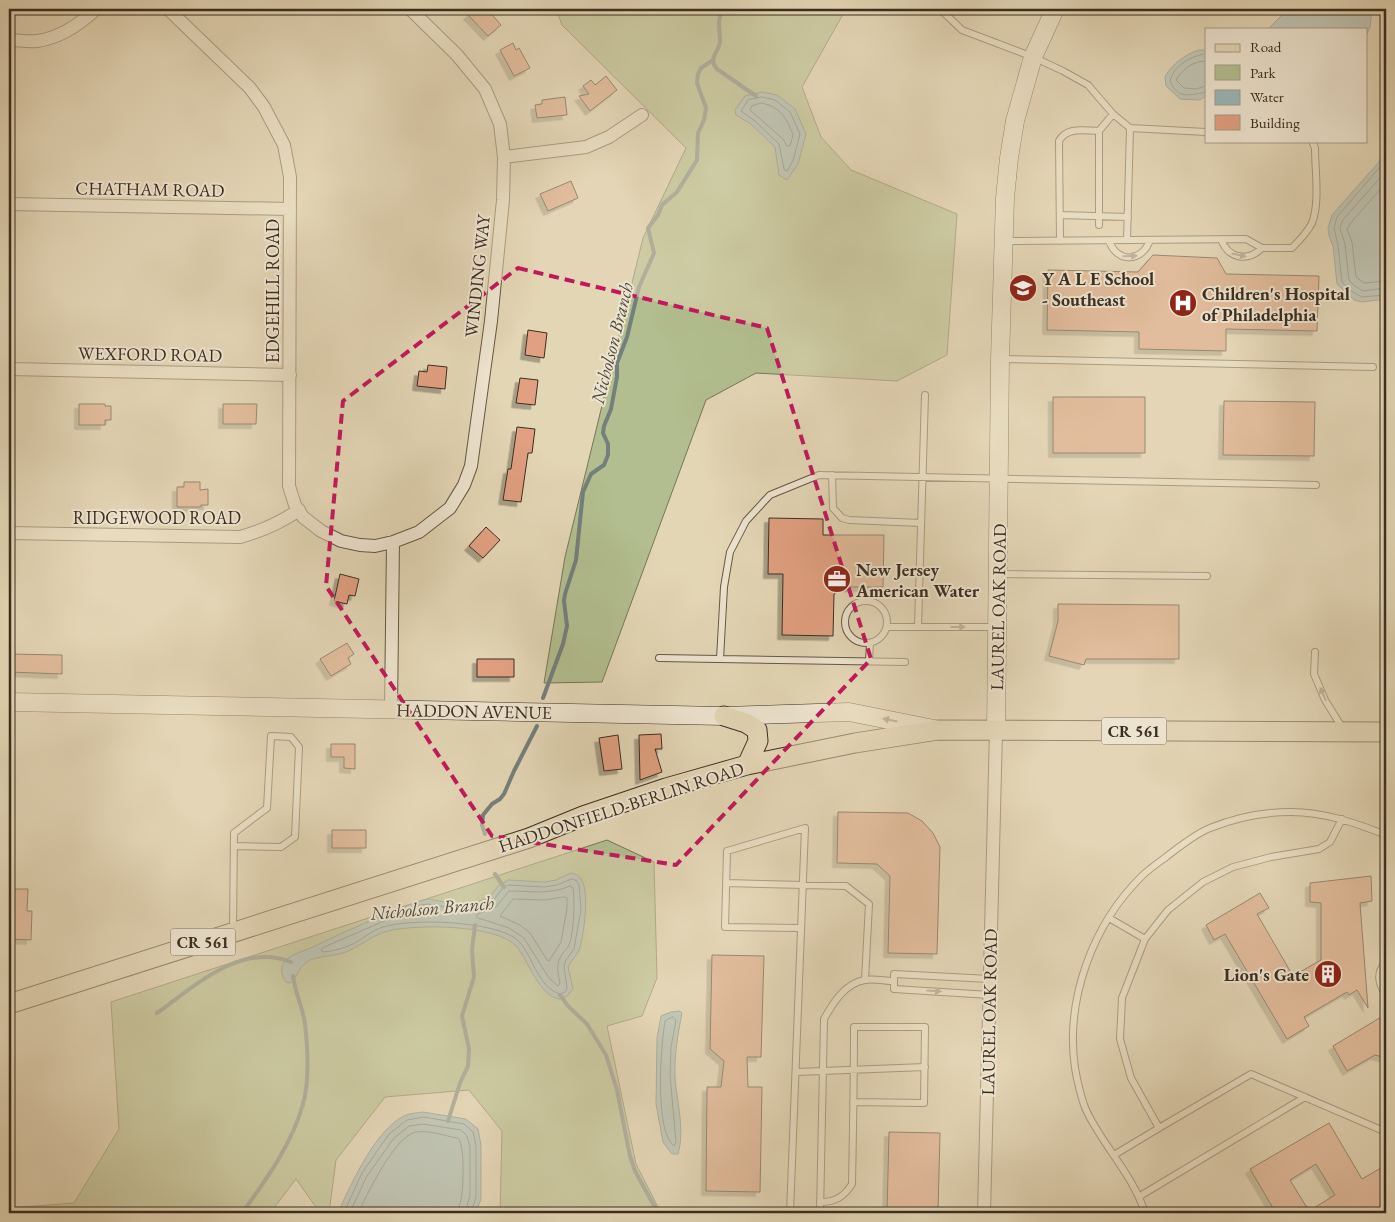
<svg xmlns="http://www.w3.org/2000/svg" width="1395" height="1222" font-family="'EB Garamond',serif">
  <style>
    .green { fill: #b2be8f; stroke: #767658 }
    .water { fill: #9ab6b9; stroke: #74807c }
    .lines { fill: none; stroke-linecap: round; stroke-linejoin: round }
    .shore { stroke: #6a726d; stroke-width: 1 }
    .stream { stroke: #74807c; stroke-width: 4 }
    .building { fill: #e1a081; stroke: #3b2e21; fill-rule: evenodd; filter: url(#shadow) }
    .lane-casing { stroke: #655846; stroke-width: 8 }
    .street-casing { stroke: #655846; stroke-width: 14 }
    .secondary-casing { stroke: #3b2e21; stroke-width: 19 }
    .primary-casing { stroke: #3b2e21; stroke-width: 21 }
    .lane { stroke: #ede4cf; stroke-width: 6 }
    .street { stroke: #ede4cf; stroke-width: 12 }
    .secondary { stroke: #ede4cf; stroke-width: 18 }
    .primary { stroke: #e3d6b5; stroke-width: 19 }
    .oneway { fill: #948978 }
    .marked { fill: none; stroke: #c2185b; stroke-width: 4; stroke-dasharray: 10 6; stroke-linejoin: round }
    .labels { text-anchor: middle; dominant-baseline: central; stroke-width: 4; stroke-linejoin: round; paint-order: stroke }
    .shield { fill: #ede4cf; stroke: #706555; stroke-width: 1 }
    .shield-label { font-size: 16px; font-weight: bold; fill: #3b2e21 }
    .street-label { font-size: 18px; fill: #3b2e21; stroke: #ede4cf }
    .poi-label { font-size: 18px; font-weight: bold; fill: #3b2e21; stroke: #ede4cf; text-anchor: start }
    .water-label { font-size: 19px; font-style: italic; fill: #4e493f; stroke: #ede4cf }
  </style>
  <defs>
    <filter id="shadow"><feDropShadow dx="-4.5" dy="4.5" stdDeviation="0" flood-color="#0004"/></filter>
  </defs>
  <rect width="100%" height="100%" fill="#e3d6b5"/>
  <filter id="stains"><feTurbulence type="fractalNoise" baseFrequency=".004" numOctaves="4"/><feColorMatrix values="0 0 0 0 .2 0 0 0 0 .09 0 0 0 0 .02 0 0 0 .5 -.17"/></filter>
  <radialGradient id="worn" r=".72"><stop offset=".6" stop-color="#630" stop-opacity="0"/><stop offset="1" stop-color="#630" stop-opacity=".3"/></radialGradient>
  <path class="green" d="M556 9H846L802 87 821 137 851 170 957 214 947 355 897 381 756 373 706 400 602 682 544 683 565 557 643 238 686 148 562 25Z
    M607 840 654 862 657 978 642 1016 607 1026 636 1164 661 1213H500L502 1131 469 1090 385 1097 336 1160 329 1213H320L296 1179 270 1213H9V1208L74 1203 119 1129 111 1002Z"/>
  <path class="water" d="M1288 9H1372L1370 27 1366 36V29H1268Z
    M1199 50H1206V96L1200 100 1180 99 1166 86 1165 76C1174 63 1184 55 1199 50Z
    M762 92 777 95 795 109 806 134 798 164 787 180 779 175 775 147 751 124 736 115 735 110 745 96Z
    M1386 149V299L1362 302 1354 300 1337 284 1333 246 1329 236 1328 228 1332 215 1378 163Z
    M571 873C575 874 579 875 581 879 590 891 584 936 579 950 577 956 571 960 568 967L573 989 567 996 560 999C539 996 529 962 517 947 498 924 415 924 388 931 371 935 359 948 343 953 333 956 320 956 310 960 299 965 298 977 290 983L286 982C281 976 280 967 285 961 292 954 304 951 313 947 347 930 381 916 416 902L428 899 458 904H469L489 898 498 886 508 880 544 882 556 880Z
    M680 1011 682 1013C678 1034 674 1055 675 1078 677 1102 685 1130 678 1154H672L663 1142 656 1104 657 1038 661 1016 671 1012Z
    M423 1112 466 1119 478 1129 481 1145V1199L476 1212 342 1213 340 1208C353 1180 376 1130 404 1116 409 1113 418 1113 423 1112Z"/>
  <g class="lines">
    <path class="shore" d="M1206 54C1192 55 1173 66 1170 81 1178 100 1190 95 1206 92
      M1206 61C1193 61 1183 69 1176 80L1184 88 1196 89 1206 86
      M762 97 775 100 790 112 800 134 793 161 787 171 784 169 779 144 755 121 741 111 748 100Z
      M762 103C780 107 787 118 793 135L790 146H787L783 139 750 110 752 106Z
      M1386 160 1337 217 1334 228 1338 245 1342 282 1351 291 1362 297 1386 295
      M1386 171 1342 221 1340 229 1345 244 1349 280 1355 286 1363 291 1386 288
      M1386 183 1353 220 1347 229 1352 242 1356 277 1364 283 1386 281
      M572 879 577 881 579 885 581 909 574 949 566 960 564 966 567 988 565 992 560 994C536 987 533 952 515 938 490 921 412 918 383 927 371 931 364 938 353 944 344 948 334 951 324 952L321 951 322 948 421 905 428 904 458 909H470L492 902 502 889 508 885 544 887 557 885Z
      M570 886 573 888C575 900 574 937 568 947 567 949 564 951 563 953 555 963 558 972 560 983L558 986 549 978 524 938 509 928 478 918 476 916 478 914 496 907 509 891C531 891 550 895 570 886Z
      M564 897 567 898V909L561 942 549 961 547 960 530 933 520 925 500 916 513 899 545 900Z
      M673 1017 676 1020 671 1047 670 1075 676 1142 674 1146C654 1131 661 1045 665 1021Z
      M346 1213V1208L362 1173 389 1134 407 1120 424 1117 464 1124 473 1132 476 1146V1197L471 1213
      M353 1213 352 1208 367 1176 394 1138 409 1126 423 1124 461 1130 467 1136 470 1147V1196L465 1213
      M360 1213V1209C369 1191 395 1136 416 1132 430 1130 444 1136 458 1138 465 1145 463 1182 462 1194 462 1200 458 1206 458 1213"/>
    <path class="stream" d="M713 60 714 65 717 69 756 96
      M543 698 563 644 567 626 564 601 565 594 576 560 583 492 591 474 604 465 608 455V444L603 433 604 426 611 409 617 377V363L627 337 639 287 654 253 648 228 658 215 662 205 677 192 697 160 698 133 704 120 706 108 697 83 698 74 701 68 713 60C714 53 720 48 720 41 720 29 716 19 724 9
      M485 834 482 825 483 815 492 804 500 799 504 794 514 771 537 726
      M495 874 504 887
      M560 995 568 1006 587 1024 606 1055 617 1090 630 1156 635 1171 658 1213
      M157 1013C195 986 241 942 291 962
      M448 1121 460 1083 468 1066 469 1049 462 1016 474 977 472 950 475 925
      M242 1213C266 1180 292 1144 303 1104 310 1079 308 1050 305 1024 303 1008 295 993 293 976"/>
  </g>
  <path class="building" d="M475 9H487L501 25 488 36 468 15Z
    M513 43 516 50 519 48 530 68 514 76 500 50Z
    M606 76 617 90 590 111 579 96 589 94 583 86 591 80 595 85Z
    M565 97 567 115 537 118 535 105 542 104V100Z
    M571 181 578 198 548 211 540 194Z
    M1153 255 1217 258 1226 274 1319 276 1317 331 1226 329V351L1139 349V332L1047 330 1048 270 1138 272Z
    M528 330 547 333 544 358 525 355Z
    M428 365 447 367 445 389 417 386 419 371 427 372Z
    M520 378 538 380 535 405 516 403Z
    M1053 397H1145V453H1053Z
    M1224 401 1315 402 1314 456 1223 455Z
    M79 404H105V406H111V420H105V425H79Z
    M223 404H257L256 424H223Z
    M517 427 535 429 532 453H528L521 502 503 500 508 469H511Z
    M184 482H200V490L208 489V505H201V507H177V487H184Z
    M769 518 823 519V535H884L883 587H842L834 594 833 636 782 635 783 574H768Z
    M486 527 500 540 483 558 469 546Z
    M340 574 359 579 355 596 349 595 347 604 334 601Z
    M1058 604 1179 605V659H1086L1084 665 1049 656 1058 621Z
    M347 643 354 654 348 658 351 664 331 676 320 659Z
    M9 654 62 655V674L9 672Z
    M477 659H514V677H477Z
    M661 734 662 749H655L662 772 640 780 639 735Z
    M618 735 622 769 604 771 599 738Z
    M331 744H355V769L344 768V757H331Z
    M838 812 908 813 922 821 933 833 940 847 937 954 888 953 890 876 877 864 837 863Z
    M332 830H366V848H332Z
    M1371 876 1372 901 1360 903 1368 1008 1357 990 1349 995 1347 992 1304 1017 1309 1026 1287 1039 1225 934 1214 940 1206 925 1260 893 1269 908 1257 914 1293 976 1321 960V903L1310 902V883Z
    M9 889H28L27 911H32L31 940 9 939 10 911H9Z
    M712 955 764 956 761 1057H747L748 1087H762L760 1192 706 1191 707 1087H721L724 1061 710 1049Z
    M1383 1016 1386 1022V1058L1375 1055 1347 1071 1333 1046Z
    M1329 1123 1362 1179 1386 1165V1213H1276L1250 1169ZM1316 1164 1335 1195 1309 1211 1290 1180Z
    M889 1132 940 1133 938 1213H887Z"/>
  <g class="lines">
    <defs>
      <path id="lane" d="M940 9 962 30 1033 57 1063 71 1088 85 1113 114 1130 128 1206 132
        M1060 215 1128 217
        M1099 225V131L1113 114
        M1221 239C1228 259 1248 262 1262 248
        M1127 240 1130 128
        M1005 241 1246 239 1262 248H1292C1300 240 1307 233 1312 223 1320 203 1315 170 1315 148L1312 141
        M1060 241 1059 141C1067 126 1085 131 1099 131
        M1109 241C1117 263 1142 263 1150 240
        M1001 359 1373 367
        M832 475 833 508 842 518 849 520 921 523
        M999 574 1207 576
        M845 622a21 21 0 1 1 42 0a21 21 0 1 1-42 0Z
        M887 627H996
        M918 627 925 395
        M1315 652 1314 674 1325 700 1343 729
        M659 658 905 662
        M720 659 724 587 730 552 746 521 770 495 819 475 1316 485
        M869 661 870 643
        M1342 819 1330 842 1319 849 1271 857 1233 867 1203 882 1168 910 1145 939 1122 998 1120 1039 1131 1078 1159 1128 1251 1074 1386 1132
        M726 883 846 886 869 904 865 980
        M1109 918 1145 939
        M233 931 234 833 267 808 271 736 291 737 299 747 295 837 281 847 234 846
        M1386 962C1376 972 1378 984 1386 994
        M990 995 894 989V974L990 979
        M796 1072 925 1067
        M1114 1155 1159 1128
        M1140 1196 1305 1097
        M820 1202C835 1202 844 1197 852 1184 853 1132 854 1079 854 1027H925L924 1103 853 1102
        M790 1213 805 828 727 851 725 927 801 928
        M820 1213 824 1019C833 1003 845 983 865 980 874 978 884 981 893 981
        M1145 1213C1133 1175 1104 1147 1087 1112 1082 1102 1077 1080 1075 1068 1065 999 1093 924 1142 876 1149 869 1158 863 1166 857 1179 847 1195 834 1210 828 1235 818 1265 812 1291 812 1324 812 1356 823 1386 835"/>
      <path id="street" d="M168 9 250 88 264 107 284 145 290 177 289 486 295 505 303 517 321 531 341 541 360 545 375 546 393 542 419 532 450 508 464 485 471 466 491 321 503 200 504 157 500 124 485 89 457 55 410 9
        M9 40C18 40 28 42 37 41 60 38 80 24 96 9
        M504 157 586 147 609 137 642 115
        M9 204 290 209
        M9 369 290 375
        M9 533 240 537C262 531 280 523 299 510
        M391 709 393 542
        M984 1213 996 730"/>
      <path id="secondary" d="M9 702 724 716 849 712 934 729
        M996 730 1000 359 1005 198 1009 158 1015 121 1033 57 1055 9"/>
      <path id="primary" d="M724 716 746 723 757 730 758 741 747 765
        M9 1004 529 838 583 816 666 788 747 765 855 743 938 730 1386 732"/>
    </defs>
    <use href="#lane" class="lane-casing"/>
    <use href="#street" class="street-casing"/>
    <use href="#secondary" class="secondary-casing"/>
    <use href="#primary" class="primary-casing"/>
    <use href="#lane" class="lane"/>
    <use href="#street" class="street"/>
    <use href="#secondary" class="secondary"/>
    <use href="#primary" class="primary"/>
  </g>
  <defs><path id="oneway-solid" d="M-6-.8H1V-3.2L6.5 0L1 3.2V.8H-6Z" transform="scale(1.25)"/></defs>
  <g class="oneway">
    <use href="#oneway-solid" transform="translate(1239 255) rotate(12)"/>
    <use href="#oneway-solid" transform="translate(1130 256) rotate(-1)"/>
    <use href="#oneway-solid" transform="translate(958 627)"/>
    <use href="#oneway-solid" transform="translate(1323 694) rotate(-114)"/>
    <use href="#oneway-solid" transform="translate(890 720) rotate(-169)"/>
    <use href="#oneway-solid" transform="translate(934 991) rotate(4)"/>
  </g>
  <path d="M0 0H1395V1222H0ZM518 268 767 328 871 659 676 865 492 836 326 586 343 401Z" fill="#e3d6b5" fill-opacity=".55" fill-rule="evenodd"/>
  <path class="marked" d="M518 268 767 328 871 659 676 865 492 836 326 586 343 401Z"/>
  <defs>
    <symbol id="school-disc" viewBox="-11 -11 22 22"><circle r="9.5" fill="#8f2418" stroke="#ede4cf"/><path d="M0-5L7-2L0 1L-7-2ZM-4 1L0 2.5L4 1V4Q0 6-4 4Z" fill="#fff"/></symbol>
    <symbol id="hospital-disc" viewBox="-11 -11 22 22"><circle r="9.5" fill="#8f2418" stroke="#ede4cf"/><path d="M-5-5h3v3.5h4V-5h3V5h-3V1.5h-4V5h-3Z" fill="#fff"/></symbol>
    <symbol id="office-disc" viewBox="-11 -11 22 22"><circle r="9.5" fill="#8f2418" stroke="#ede4cf"/><path d="M-6-3h4V-5.5h4V-3h4V5H-6ZM-1-4.5V-3h2v-1.5ZM-6 0V1H6V0Z" fill="#fff"/></symbol>
    <symbol id="building-disc" viewBox="-11 -11 22 22"><circle r="9.5" fill="#8f2418" stroke="#ede4cf"/><path d="M-4-6H4V6H1V3H-1V6H-4ZM-2.5-4.3h1.7v1.8h-1.7ZM.8-4.3h1.7v1.8H.8ZM-2.5-1h1.7V.8h-1.7ZM.8-1h1.7V.8H.8Z" fill="#fff"/></symbol>
  </defs>
  <g fill-rule="evenodd">
    <use href="#school-disc" x="1007" y="272" width="32" height="32"/>
    <use href="#hospital-disc" x="1167" y="287" width="32" height="32"/>
    <use href="#office-disc" x="821" y="563" width="32" height="32"/>
    <use href="#building-disc" x="1312" y="958" width="32" height="32"/>
  </g>
  <g class="labels">
    <g class="shield">
      <rect x="1101.5" y="717.5" width="65" height="27" rx="4"/>
      <rect x="170.5" y="928.5" width="65" height="27" rx="4"/>
    </g>
    <g class="shield-label">
      <text x="1134" y="731">CR 561</text>
      <text x="203" y="942">CR 561</text>
    </g>
    <g class="street-label">
      <text transform="translate(150 189) rotate(1)">CHATHAM ROAD</text>
      <text transform="translate(477 276) rotate(-84)">WINDING WAY</text>
      <text transform="translate(272 291) rotate(-90)">EDGEHILL ROAD</text>
      <text transform="translate(150 354) rotate(1)">WEXFORD ROAD</text>
      <text x="157" y="517">RIDGEWOOD ROAD</text>
      <text transform="translate(998 607) rotate(-89)">LAUREL OAK ROAD</text>
      <text transform="translate(474 711) rotate(1)">HADDON AVENUE</text>
      <text transform="translate(621 807) rotate(-18)">HADDONFIELD-BERLIN ROAD</text>
      <text transform="translate(989 1012) rotate(-89)">LAUREL OAK ROAD</text>
    </g>
    <g class="poi-label">
      <text x="1042" y="278">Y A L E School<tspan x="1042" dy="21">- Southeast</tspan></text>
      <text x="1202" y="293">Children's Hospital<tspan x="1202" dy="21">of Philadelphia</tspan></text>
      <text x="856" y="569">New Jersey<tspan x="856" dy="21">American Water</tspan></text>
      <text x="1309" y="974" text-anchor="end">Lion's Gate</text>
    </g>
    <g class="water-label">
      <text transform="translate(612 343) rotate(-76)">Nicholson Branch</text>
      <text transform="translate(432 908) rotate(-5)">Nicholson Branch</text>
    </g>
  </g>
  <rect width="1395" height="1222" fill="none" stroke="#e3d6b5" stroke-width="30"/>
  <rect x="10" y="10" width="1375" height="1202" fill="none" stroke="#3b2e21" stroke-width="2.5"/>
  <rect x="15" y="15" width="1365" height="1192" fill="none" stroke="#3b2e21"/>
  <rect x="1205" y="28" width="162" height="115" fill="#ede4cf" stroke="#a69b89"/>
  <rect x="1215" y="44" width="25" height="8" fill="#e3d6b5" stroke="#a69b89"/>
  <text x="1250" y="52" font-size="15" fill="#3b2e21">Road</text>
  <rect x="1215" y="65" width="25" height="15" fill="#b2be8f" stroke="#a69b89"/>
  <text x="1250" y="78" font-size="15" fill="#3b2e21">Park</text>
  <rect x="1215" y="90" width="25" height="15" fill="#9ab6b9" stroke="#a69b89"/>
  <text x="1250" y="102" font-size="15" fill="#3b2e21">Water</text>
  <rect x="1215" y="115" width="25" height="15" fill="#e1a081" stroke="#a69b89"/>
  <text x="1250" y="128" font-size="15" fill="#3b2e21">Building</text>
  <rect width="100%" height="100%" filter="url(#stains)"/>
  <rect width="100%" height="100%" fill="url(#worn)"/>
</svg>
